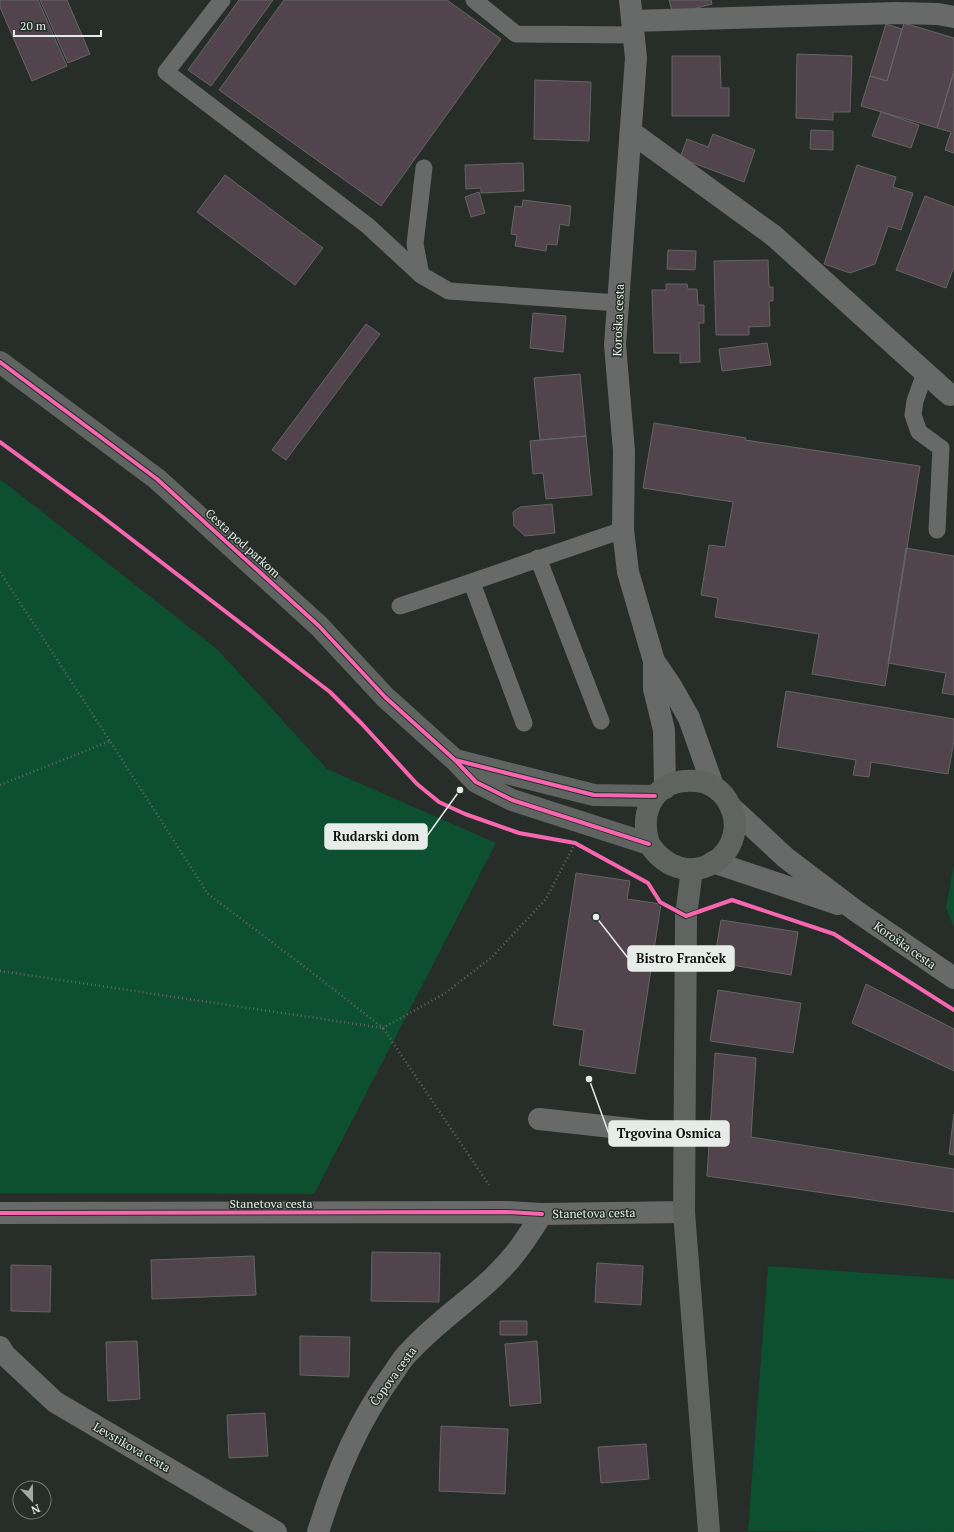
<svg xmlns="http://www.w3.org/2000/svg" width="954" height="1532" font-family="'PT Serif',serif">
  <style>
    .green { fill: #0d5030 }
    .building { fill: #51444c; stroke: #656565 }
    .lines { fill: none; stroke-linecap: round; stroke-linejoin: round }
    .path { stroke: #636764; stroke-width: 2.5; stroke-dasharray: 1 3; stroke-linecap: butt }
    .service { stroke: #686a69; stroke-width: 17 }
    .minor { stroke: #686a69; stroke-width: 22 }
    .tertiary { stroke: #686a69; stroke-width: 22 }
    .secondary { stroke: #606461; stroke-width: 22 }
    .cycleway-casing { stroke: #252f28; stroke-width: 6 }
    .cycleway { stroke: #f766af; stroke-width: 4 }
    .labels { text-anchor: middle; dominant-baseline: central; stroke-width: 3; stroke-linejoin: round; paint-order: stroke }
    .street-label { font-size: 12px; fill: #e6ece8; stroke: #252f28 }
    .leader { fill: none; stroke: #e6ece8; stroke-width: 1.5 }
    .callout-dot { fill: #e6ece8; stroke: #252f28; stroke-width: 1.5 }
    .callout { fill: #e6ece8; stroke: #e6ece8; stroke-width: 1.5 }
    .callout-label { font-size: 13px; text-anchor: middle; font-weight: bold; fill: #111 }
  </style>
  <rect width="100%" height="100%" fill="#272d29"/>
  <path class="green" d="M0 479 217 649 327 769 496 843 314 1194 0 1193Z
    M954 864V927L946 908Z
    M768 1266 954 1279V1532L748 1531Z"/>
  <path class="building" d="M0 0H38L67 66 32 81 0 7Z
    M40 0H67L90 54 68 63Z
    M239 0H273L211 86 188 70Z
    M284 0H447L501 39 381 206 219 90Z
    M669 0H711L712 4 673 14Z
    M904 23 954 38V71L937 128 861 106 870 76 887 81Z
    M886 24 902 29 887 81 870 76Z
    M797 54 852 56 850 112H833V120L796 118Z
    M672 56H720L721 88H729V116H672Z
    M954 71V153L945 150 951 132 937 128Z
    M535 80 591 82 589 141 534 139Z
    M881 112 919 125 911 148 872 136Z
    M811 130 833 131V150L810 149Z
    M713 134 755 150 744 182 680 158 687 139 708 147Z
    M523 163 524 191 481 193V188L466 189 465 165Z
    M857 165 896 177 893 187 913 193 901 230 888 226 875 264 850 273 824 264Z
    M225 175 323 248 295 285 197 212Z
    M479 192 485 213 471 217 465 197Z
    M925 196 954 207V267L946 288 896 270Z
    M523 200 571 206 569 226 560 224 557 245 547 244 546 251 515 246 517 235 511 234 515 206 522 207Z
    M668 250 696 251 695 270 667 269Z
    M768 260 769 287H773V301H769L770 326 749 327V335H716L714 261Z
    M666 284H687L688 289H697L698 305H704V323H699L700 362 680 363V353H654L652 290H666Z
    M533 313 566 316 563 352 530 348Z
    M366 324 380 334 286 460 272 450Z
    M767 343 771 365 722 371 719 349Z
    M580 374 586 436 540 440 534 378Z
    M654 423 746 438 745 440 920 466 885 686 812 674 819 634 715 617 718 598 701 595 709 545 725 547 733 502 643 488Z
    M586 436 592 495 546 499 543 473 533 474 530 441Z
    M552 504 555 533 525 536 514 526 513 512 520 507Z
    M906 548 954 556V695L942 693 946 673 888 663Z
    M786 691 954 719V741L948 774 871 762 869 777 853 775 856 760 777 747Z
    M576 873 630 881 627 899 661 904 635 1074 579 1065 584 1030 553 1025Z
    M721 920 798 932 791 975 714 962Z
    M866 984 954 1029V1071L852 1023Z
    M718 990 801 1003 793 1053 710 1041Z
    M715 1053 756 1058 751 1137 954 1169V1212L707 1176Z
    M954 1114V1155L949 1154Z
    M372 1252 440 1253 439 1302 371 1301Z
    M254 1256 256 1295 152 1299 151 1260Z
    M597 1263 643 1266 641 1305 595 1302Z
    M11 1265 51 1266 50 1312 11 1311Z
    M500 1321H527V1335H500Z
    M300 1336 350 1337 349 1377 300 1375Z
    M137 1341 140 1399 108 1401 106 1342Z
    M537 1341 541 1403 510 1406 505 1344Z
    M265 1413 268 1456 229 1458 227 1415Z
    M441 1426 508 1429 505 1494 439 1491Z
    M646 1444 649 1479 601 1483 598 1447Z"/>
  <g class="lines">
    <path class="path" d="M0 442 100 515 330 692 362 724 417 784 439 802 465 814 519 833 528 834
      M0 572 110 741
      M0 785 110 741 208 894 318 977 383 1028 444 994 492 957 546 899 573 847
      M602 858 648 883 661 902
      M714 906 732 900 834 934 894 971
      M0 971 383 1028 489 1185
      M946 1004 954 1010"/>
    <path class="service" d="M222 0 166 72 368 226 421 275
      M474 0 516 34 634 35
      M424 168 415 244 421 275 449 291 618 303
      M925 373 915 401 913 415 919 432 941 448 937 530
      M538 558 601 721
      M472 583 524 723
      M400 606C474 582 548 555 623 530"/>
    <path class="minor" d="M630 0 636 58 615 345 624 451 623 530 628 572 654 661V689L664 730 665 788
      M633 21 897 13 938 14 954 17
      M631 132 774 236 950 395
      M654 661 671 686 689 718 713 786
      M539 1119 685 1135
      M0 1213 507 1212 542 1214 684 1212
      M0 1347 5 1355 55 1402 276 1532
      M318 1532C336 1474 358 1421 394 1372 399 1364 404 1356 411 1350 442 1316 484 1292 513 1256 524 1243 533 1228 542 1214"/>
    <path class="tertiary" d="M731 807 786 858 856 911 954 978
      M713 862 838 904"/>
    <path class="secondary" d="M0 362 157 479 319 626 385 697 455 760 476 782 512 800 649 844C688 901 758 850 727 800 721 790 709 782 697 781 657 777 638 808 649 844
      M455 760 594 795 655 796
      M692 869 686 916 684 1212 709 1532"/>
    <defs>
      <path id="cycleway" d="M0 362 157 479 319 626 385 697 455 760 476 782 512 800 649 844
        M0 442 100 515 330 692 362 724 417 784 439 802 465 814 519 833 575 843 648 883 660 902 686 916 732 900 834 934 954 1010
        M455 760 594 795 655 796
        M0 1213 507 1212 542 1214"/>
    </defs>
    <use href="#cycleway" class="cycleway-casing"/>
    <use href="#cycleway" class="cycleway"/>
  </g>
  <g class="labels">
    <g class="street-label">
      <text transform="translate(618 320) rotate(-88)">Koroška cesta</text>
      <text transform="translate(243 543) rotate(42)">Cesta pod parkom</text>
      <text transform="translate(905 945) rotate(35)">Koroška cesta</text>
      <text x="271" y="1203">Stanetova cesta</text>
      <text transform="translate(594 1213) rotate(-1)">Stanetova cesta</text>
      <text transform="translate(393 1376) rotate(-54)">Čopova cesta</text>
      <text transform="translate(132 1447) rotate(30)">Levstikova cesta</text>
    </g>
  </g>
  <path class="leader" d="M460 790L427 836M596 917L628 958M589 1079L609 1134"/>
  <g class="callout-dot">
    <circle cx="460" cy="790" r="4"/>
    <circle cx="596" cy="917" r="4"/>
    <circle cx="589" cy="1079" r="4"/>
  </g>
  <g class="callout">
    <rect x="325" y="824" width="102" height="25" rx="4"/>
    <rect x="628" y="946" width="106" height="25" rx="4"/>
    <rect x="609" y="1121" width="120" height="25" rx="4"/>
  </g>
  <g class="callout-label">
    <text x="376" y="841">Rudarski dom</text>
    <text x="681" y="963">Bistro Franček</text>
    <text x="669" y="1138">Trgovina Osmica</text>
  </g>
  <g transform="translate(32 1500) rotate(158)"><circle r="19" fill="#252f28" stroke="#727b75"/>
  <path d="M0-3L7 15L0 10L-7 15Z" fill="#a3a9a5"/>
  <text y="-6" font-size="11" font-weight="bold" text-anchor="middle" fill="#e6ece8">N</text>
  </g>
  <path d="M14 30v6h87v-6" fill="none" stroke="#e6ece8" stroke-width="2"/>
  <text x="20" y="30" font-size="12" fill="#e6ece8" stroke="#252f28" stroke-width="3" paint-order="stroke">20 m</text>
</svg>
